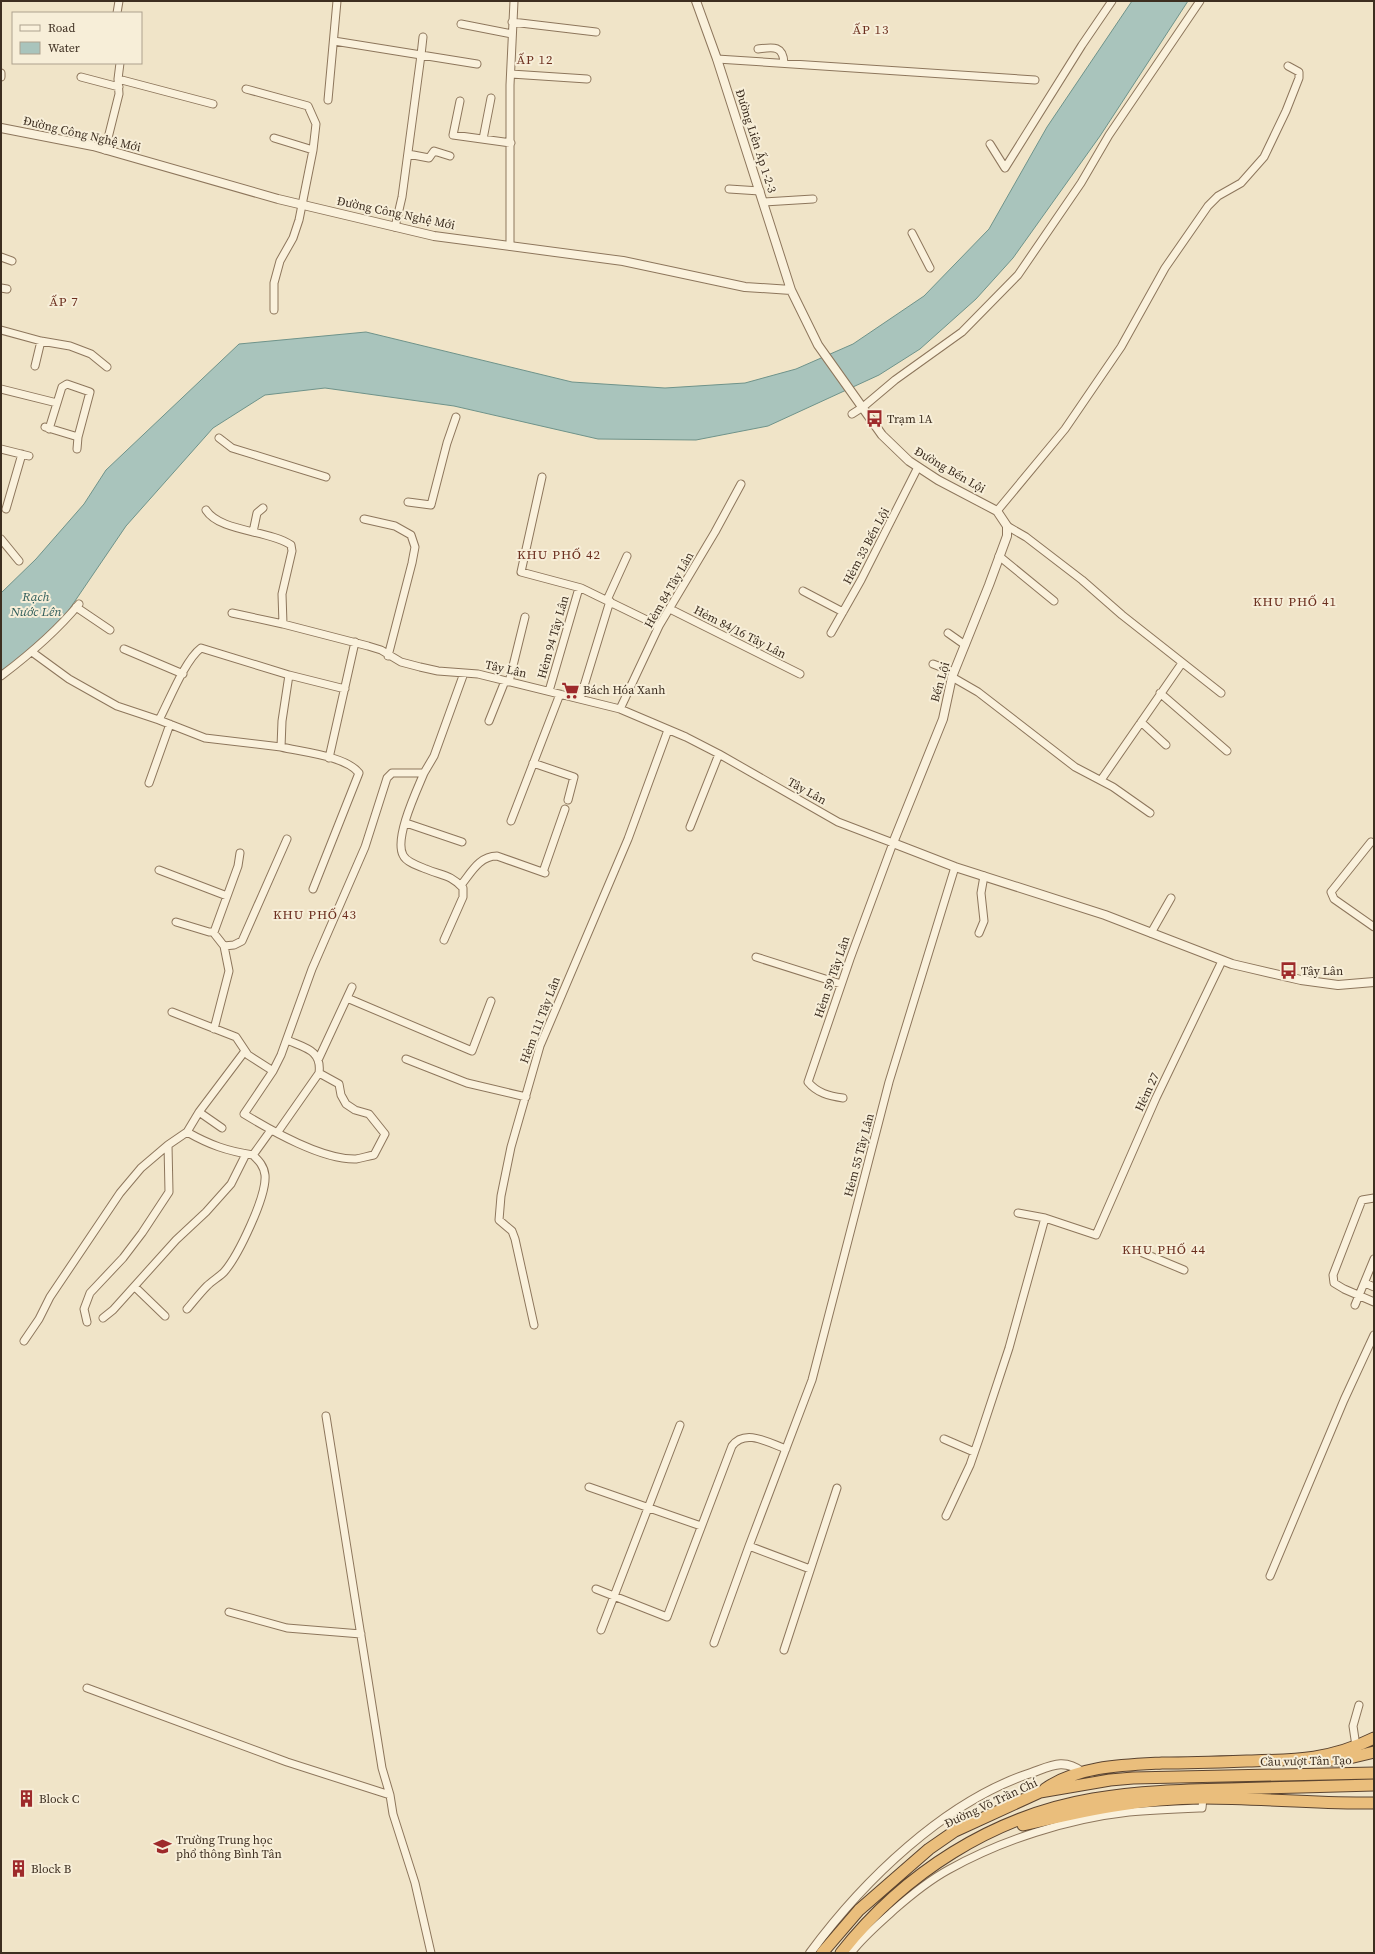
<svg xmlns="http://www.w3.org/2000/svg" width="1375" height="1954" font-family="'Source Serif 4',serif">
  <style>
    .water { fill: #a9c4bc; stroke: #6f938a }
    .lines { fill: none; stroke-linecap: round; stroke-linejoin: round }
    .minor-casing { stroke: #8d765c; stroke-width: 9 }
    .tertiary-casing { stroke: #8d765c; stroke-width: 10 }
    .trunk-casing { stroke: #5b4430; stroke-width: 13 }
    .minor { stroke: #faf1dc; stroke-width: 7 }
    .tertiary { stroke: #faf1dc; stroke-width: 8 }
    .trunk { stroke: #eabe7c; stroke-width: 11 }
    .labels { text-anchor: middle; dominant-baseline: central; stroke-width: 4; stroke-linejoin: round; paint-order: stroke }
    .street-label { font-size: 12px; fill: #3d2e20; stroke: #f7eed8 }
    .poi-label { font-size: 12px; fill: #3d2e20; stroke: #f7eed8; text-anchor: start }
    .neighbourhood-label { font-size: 13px; letter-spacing: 1px; fill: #6b2e1e; stroke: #f7eed8 }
    .water-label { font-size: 13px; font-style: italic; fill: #2f5d5a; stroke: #f7eed8 }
  </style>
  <rect width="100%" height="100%" fill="#f0e4c8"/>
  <path class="water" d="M1132 1H1188L1100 136 1013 258 976 299 920 349 879 375 768 426 696 440 598 439 454 406 325 388 265 395 213 428 126 526 60 623 28 653 1 671V593L36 559 84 504 106 470 239 344 366 332 572 382 665 388 745 383 796 369 853 344 924 296 989 229 1047 127Z"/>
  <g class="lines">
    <defs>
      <path id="minor" d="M117 13 119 1
        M512 22 596 32
        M461 24 512 34
        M334 41 421 55 423 37
        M758 49C773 47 783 45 784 63
        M717 59 1035 80
        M1 73V77
        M511 74 587 79
        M81 77 119 87
        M118 79 213 104
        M246 89 308 106 316 124 313 150 299 220 293 238 280 261 274 283V310
        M328 100 337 1
        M460 101 453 135 511 143
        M274 138 313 150
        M483 139 491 98
        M990 144 1005 168 1082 45 1112 1
        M105 150 119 94 118 79 120 63
        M408 154 429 158 434 151 450 156
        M729 189 760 191
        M764 202 813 199
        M395 227 402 197 421 55 477 64
        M912 233 930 268
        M510 246V85L514 1
        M1 257 12 261
        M1 288 7 289
        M1 330 41 341 70 346 91 354 107 367
        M35 366 41 341
        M1 389 57 403
        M852 414 863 407 895 380 962 332 1018 275 1081 183 1109 135 1200 1
        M45 427 78 437
        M49 429 62 387 67 384 90 392 78 437 77 449
        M219 438 232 448 326 477
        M1 449 29 456
        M542 477 521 572 581 588 659 626
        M408 502 431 505 447 443 456 417
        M6 509 22 454
        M206 510C220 532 269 530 291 545L292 551 282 594 283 624
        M997 511 1065 429 1121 347 1165 268 1208 206 1218 196 1241 183 1264 157 1286 111 1299 78V72L1288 66
        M364 519 395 526 411 535 415 547 412 563 388 656
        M1007 526 1026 537 1082 580 1122 615 1221 693
        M253 532 257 513 263 508
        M1 539 19 561
        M999 556 1054 601
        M803 591 843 612
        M607 600 627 556
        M76 607 110 630
        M670 609 800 674
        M232 613 283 624 368 646 381 650 401 662 420 667 438 671 478 674 620 709 686 737 719 754 838 822 893 843 850 959 808 1082C817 1093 829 1096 843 1098
        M831 633 861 580 918 467
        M948 633 965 645
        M124 649 183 674
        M32 652 69 679 117 706 159 720 205 738 281 747
        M933 664 954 672
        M289 675 345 689
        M1 676C30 654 56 632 79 604
        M952 677 978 692 1075 767 1113 787 1150 813
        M509 682 525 617
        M549 691 579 588
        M1160 693 1227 751
        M580 699 610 601
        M620 709 659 626 715 532 741 484
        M159 720C169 701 185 660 201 648L289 675 282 721 281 747C302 752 346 756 359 773L313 889
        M489 721 505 681
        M1141 722 1166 745
        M329 758 355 642
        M533 763 574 777 568 800
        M424 773C417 790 394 838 403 855 406 862 418 866 426 869 442 876 450 874 463 888V897L444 940
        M1101 780 1182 663
        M149 783 170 724
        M511 821 560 694
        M406 823 462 842
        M690 827 719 754
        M1371 842 1331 892 1334 899 1374 927
        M159 870 227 896
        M543 872 565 809
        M461 885C471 873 479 856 497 856L545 873
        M176 922 209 932H214L238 866 240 853
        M213 932 224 946 229 971 214 1029
        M979 933 984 921 981 893 984 876
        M1151 933 1171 898
        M224 946 234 945 242 941 287 839
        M756 957 841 984
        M347 998 472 1051 491 1001
        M172 1012 236 1037 248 1055 273 1071 281 1055 312 969 365 847 387 778 392 773H424L434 756 464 673
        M319 1058 352 987
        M406 1059 467 1083 526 1097
        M273 1071 244 1114C272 1131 322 1160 356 1159 362 1158 368 1156 374 1155L385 1134 369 1114 355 1110 346 1104 341 1095 339 1084 319 1073
        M222 1128 199 1112 245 1051
        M187 1132C210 1145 227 1151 253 1155L271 1130
        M277 1133 319 1073C322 1050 305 1048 287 1040
        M1374 1198 1362 1200 1333 1275 1334 1283 1344 1289 1374 1302
        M1018 1213 1045 1218 1096 1235 1156 1098 1222 961
        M1143 1253 1184 1270
        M1365 1283 1374 1287
        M135 1287 165 1316
        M1355 1305 1374 1259
        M187 1309C194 1301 200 1293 207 1286 212 1281 219 1277 224 1272 238 1256 267 1196 265 1175 264 1166 259 1161 253 1155
        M103 1318 113 1310 176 1240 206 1212 231 1184 246 1154
        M87 1322 84 1309 90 1293 123 1258 142 1233 169 1192 168 1145
        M534 1325 515 1239 512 1231 499 1220 501 1196 511 1147 540 1046 628 839 668 730
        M24 1341 39 1319 50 1297 120 1193 141 1168 168 1145 187 1132 199 1112
        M326 1416 382 1768 390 1795
        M944 1439 974 1452
        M589 1487 701 1526
        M946 1516 970 1465 980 1436 1009 1348 1045 1218
        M749 1546 812 1380 889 1082 955 867
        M1270 1576 1344 1400 1374 1335
        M596 1589 667 1617 732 1446C745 1428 769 1443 786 1449
        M229 1612 287 1628 361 1634
        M601 1630 680 1425
        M714 1643 749 1546 810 1569
        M784 1650 837 1488
        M87 1688 287 1762 390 1795 393 1814 415 1883 431 1953
        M1356 1746 1353 1726 1359 1705
        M851 1953C863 1937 880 1923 894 1910 911 1895 928 1881 948 1870 1002 1840 1067 1819 1129 1812 1153 1810 1178 1809 1202 1808L1203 1798"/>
      <path id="tertiary" d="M696 1 717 59 791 290 818 345 882 435 909 461 938 480 997 511 1007 526V536L989 585 952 677 943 719 893 843 955 867 1105 915 1232 964 1301 980 1338 985 1374 982
        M1 128 93 146 278 199 434 236 623 261 745 287 791 290
        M810 1953C863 1881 945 1801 1031 1773 1051 1766 1064 1758 1082 1772"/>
      <path id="trunk" d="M1325 1760H1341L1374 1752
        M1045 1789C1078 1766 1123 1765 1162 1763 1190 1763 1219 1762 1247 1761 1295 1760 1330 1760 1374 1738
        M1023 1825C1082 1811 1142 1798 1203 1798 1260 1798 1317 1804 1374 1803
        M822 1953 859 1910 929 1849 955 1831 1040 1792 1110 1780 1133 1778 1374 1773
        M841 1953C904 1873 993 1816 1093 1799 1138 1791 1184 1790 1229 1789 1277 1788 1326 1786 1374 1785"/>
    </defs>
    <use href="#minor" class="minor-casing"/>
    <use href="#tertiary" class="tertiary-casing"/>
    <use href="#trunk" class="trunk-casing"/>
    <use href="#minor" class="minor"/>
    <use href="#tertiary" class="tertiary"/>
    <use href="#trunk" class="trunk"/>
  </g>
  <defs>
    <symbol id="bus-bare" viewBox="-9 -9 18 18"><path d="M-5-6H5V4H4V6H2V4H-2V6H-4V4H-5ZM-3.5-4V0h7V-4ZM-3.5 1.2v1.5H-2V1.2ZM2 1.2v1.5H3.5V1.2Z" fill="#9e2a2b" stroke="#f7eed8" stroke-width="2.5" paint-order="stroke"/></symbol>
    <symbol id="supermarket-bare" viewBox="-9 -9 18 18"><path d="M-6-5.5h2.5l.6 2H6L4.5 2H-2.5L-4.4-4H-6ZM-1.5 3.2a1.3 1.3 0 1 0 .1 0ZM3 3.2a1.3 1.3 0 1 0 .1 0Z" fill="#9e2a2b" stroke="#f7eed8" stroke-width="2.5" paint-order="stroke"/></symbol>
    <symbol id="building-bare" viewBox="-9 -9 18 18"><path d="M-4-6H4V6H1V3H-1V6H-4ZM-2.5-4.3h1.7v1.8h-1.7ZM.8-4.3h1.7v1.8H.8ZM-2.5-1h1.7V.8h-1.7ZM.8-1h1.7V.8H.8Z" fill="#9e2a2b" stroke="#f7eed8" stroke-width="2.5" paint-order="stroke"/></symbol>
    <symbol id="school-bare" viewBox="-9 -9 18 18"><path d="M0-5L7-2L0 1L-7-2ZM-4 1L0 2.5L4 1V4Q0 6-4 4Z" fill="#9e2a2b" stroke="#f7eed8" stroke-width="2.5" paint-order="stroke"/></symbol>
  </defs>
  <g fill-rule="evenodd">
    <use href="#bus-bare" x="862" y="406" width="25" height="25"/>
    <use href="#supermarket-bare" x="558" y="678" width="25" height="25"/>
    <use href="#bus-bare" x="1276" y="958" width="25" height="25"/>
    <use href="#building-bare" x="14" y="1786" width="25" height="25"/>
    <use href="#school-bare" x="150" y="1834" width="25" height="25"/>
    <use href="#building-bare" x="6" y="1856" width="25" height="25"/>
  </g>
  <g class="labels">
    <g class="street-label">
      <text transform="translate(82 134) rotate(13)">Đường Công Nghệ Mới</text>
      <text transform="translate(756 141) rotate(72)">Đường Liên Ấp 1-2-3</text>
      <text transform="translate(396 213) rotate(12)">Đường Công Nghệ Mới</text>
      <text transform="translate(950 470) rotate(30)">Đường Bến Lội</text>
      <text transform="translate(866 546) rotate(-62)">Hẻm 33 Bến Lội</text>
      <text transform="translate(669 590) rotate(-60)">Hẻm 84 Tây Lân</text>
      <text transform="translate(740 632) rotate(27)">Hẻm 84/16 Tây Lân</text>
      <text transform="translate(553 637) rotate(-74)">Hẻm 94 Tây Lân</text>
      <text transform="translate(506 669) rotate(13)">Tây Lân</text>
      <text transform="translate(940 682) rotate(-74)">Bến Lội</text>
      <text transform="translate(807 791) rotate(29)">Tây Lân</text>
      <text transform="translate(832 977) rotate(-71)">Hẻm 59 Tây Lân</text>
      <text transform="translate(540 1020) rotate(-69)">Hẻm 111 Tây Lân</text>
      <text transform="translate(1147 1092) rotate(-65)">Hẻm 27</text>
      <text transform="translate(859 1155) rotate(-75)">Hẻm 55 Tây Lân</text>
      <text transform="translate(1306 1761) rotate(-1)">Cầu vượt Tân Tạo</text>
      <text transform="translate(991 1803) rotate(-25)">Đường Võ Trần Chí</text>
    </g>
    <g class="poi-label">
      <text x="887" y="419">Trạm 1A</text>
      <text x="583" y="690">Bách Hóa Xanh</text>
      <text x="1301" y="971">Tây Lân</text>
      <text x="39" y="1799">Block C</text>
      <text x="176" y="1840">Trường Trung học<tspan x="176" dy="14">phổ thông Bình Tân</tspan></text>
      <text x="31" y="1869">Block B</text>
    </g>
    <g class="neighbourhood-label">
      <text x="871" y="29">ẤP 13</text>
      <text x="535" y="59">ẤP 12</text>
      <text x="64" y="301">ẤP 7</text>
      <text x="559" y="554">KHU PHỐ 42</text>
      <text x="1295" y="601">KHU PHỐ 41</text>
      <text x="315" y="914">KHU PHỐ 43</text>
      <text x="1164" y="1249">KHU PHỐ 44</text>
    </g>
    <g class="water-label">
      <text x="36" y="596">Rạch<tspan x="36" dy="15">Nước Lên</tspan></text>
    </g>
  </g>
  <rect width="1375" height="1954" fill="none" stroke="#3d2e20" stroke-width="4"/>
  <rect x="12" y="12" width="130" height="52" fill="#f7eed8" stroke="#ada18e"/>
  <rect x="20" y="25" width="20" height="6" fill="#faf1dc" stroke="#ada18e"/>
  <text x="48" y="32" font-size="12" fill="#3d2e20">Road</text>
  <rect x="20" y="42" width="20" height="12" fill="#a9c4bc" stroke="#ada18e"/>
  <text x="48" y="52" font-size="12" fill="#3d2e20">Water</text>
</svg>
